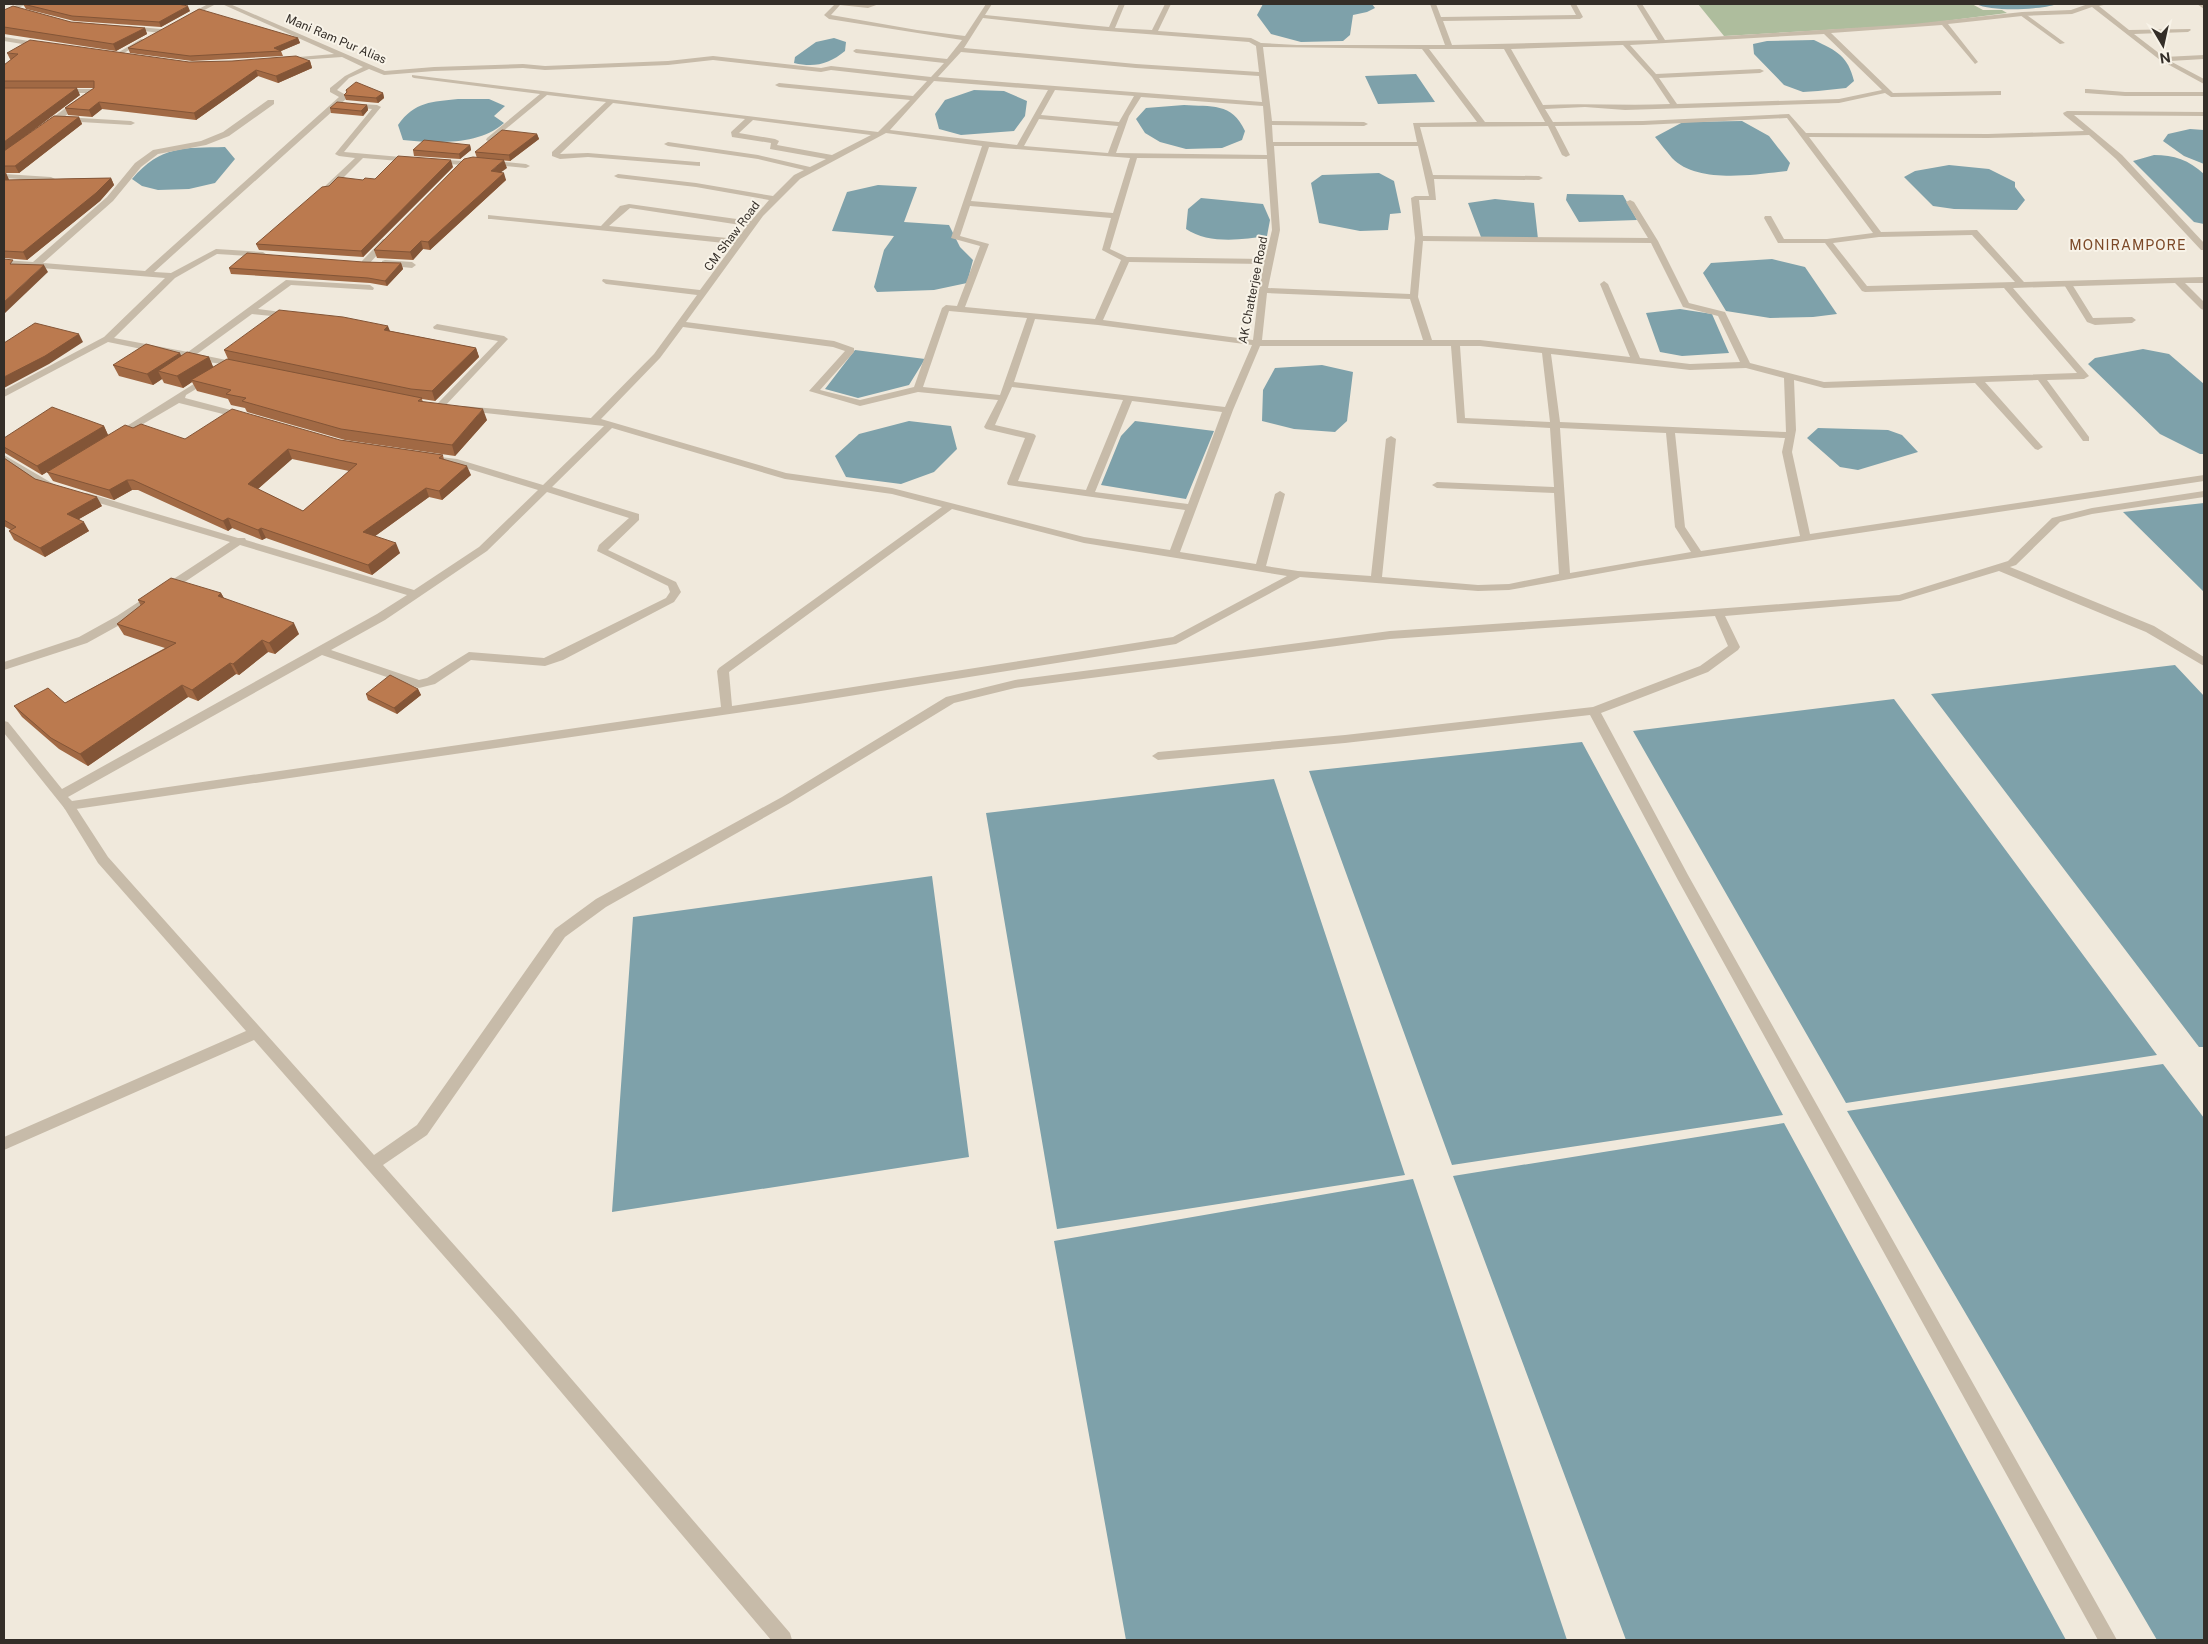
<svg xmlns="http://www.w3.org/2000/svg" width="2208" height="1644" font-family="'Public Sans',sans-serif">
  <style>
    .green { fill: #aebd9d }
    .water { fill: #7ea1aa }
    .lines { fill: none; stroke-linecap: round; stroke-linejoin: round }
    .lane { fill: #c7bba9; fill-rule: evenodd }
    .street { fill: #c7bba9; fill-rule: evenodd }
    .wall { fill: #a16944; fill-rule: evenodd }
    .shaded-wall { fill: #835537 }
    .building { fill: #bb7a4f; stroke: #835537; fill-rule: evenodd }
    .labels { text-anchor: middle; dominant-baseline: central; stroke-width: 4; stroke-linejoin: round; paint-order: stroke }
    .far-street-label { font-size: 12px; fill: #342e28; stroke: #f8f3e8 }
    .far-neighbourhood-label { font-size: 14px; letter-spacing: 1px; fill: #7c4928; stroke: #f8f3e8 }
  </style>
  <rect width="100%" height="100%" fill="#f0e9dc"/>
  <path class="green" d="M1698 4H1972L1983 10H2002L2007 13 1914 25 1724 36Z"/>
  <path class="water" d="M1263 4H1372L1375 8 1367 12 1353 15 1350 35 1343 41 1301 42 1271 34 1257 15Z
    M1976 4H2057C2040 10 1992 12 1976 4Z
    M834 38 846 42 845 51C829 64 815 68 794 63L795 57 816 42Z
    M1814 40C1837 51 1848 56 1854 81L1846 88 1818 91 1803 92 1784 85 1754 54 1753 44 1767 41Z
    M1416 74 1435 102 1378 104 1365 76Z
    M974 90 1004 91 1027 101 1025 116 1014 131 961 135 939 129 935 114 945 100Z
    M458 99H489L505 106 494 116 504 123C478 146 435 143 403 140L398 125C415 101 432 102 458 99Z
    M1184 105C1211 107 1232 102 1245 131L1242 140 1222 148 1186 149 1160 142 1145 133 1136 119 1146 108Z
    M1742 121 1769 136 1790 163 1787 171C1753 175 1697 184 1672 158 1666 151 1660 143 1655 137L1683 122Z
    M2190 129 2204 130V164L2184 156 2163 141 2168 134Z
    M225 147 235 159 215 183 189 189 158 190 142 186 132 179C161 145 184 148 225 147Z
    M2154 155C2174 155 2189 160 2204 174V224L2194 222 2133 161Z
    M1949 165 1989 169 2015 182V187L2025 200 2017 210 1954 209 1933 206 1904 177 1915 171Z
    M1379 173 1394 181 1401 213 1390 214 1388 230 1360 231 1319 223 1311 183 1322 175Z
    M878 185 917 187 904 222 949 225 960 247 973 260 967 283 934 290 877 292 874 287 884 250 894 236 832 231 847 192Z
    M1567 194 1623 195 1637 220 1579 222 1566 200Z
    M1201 198 1263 204 1270 220 1267 236C1241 240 1208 244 1186 229L1188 209Z
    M1495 199 1534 203 1538 239 1481 237 1468 203Z
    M1772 259 1805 267 1837 314 1813 317 1770 318 1726 311 1703 273 1711 263Z
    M1680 309 1712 314 1729 353 1682 356 1660 352 1646 313Z
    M2143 349 2169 354 2204 384V454H2200L2160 434 2088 364 2095 358Z
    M855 350 925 359 909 385 858 398 825 389Z
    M1322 365 1353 372 1347 421 1335 432 1294 429 1262 421 1263 390 1275 368Z
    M909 421 951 426 957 449 934 472 901 484 846 477 835 456 859 434Z
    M1135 421 1214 431 1186 499 1101 485 1121 436Z
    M1818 428 1888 430 1902 435 1918 452 1858 470 1840 467 1807 438Z
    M2204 503V592L2123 512Z
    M2175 665 2204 696V1047H2199L1931 694Z
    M1894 699 2157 1055 1846 1103 1633 731Z
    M1582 742 1783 1115 1452 1165 1309 771Z
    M1274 779 1405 1175 1057 1229 986 813Z
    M932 876 969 1157 612 1212 633 917Z
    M2163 1064 2204 1118V1640H2157L1847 1111Z
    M1784 1123 2066 1640H1626L1453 1176Z
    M1413 1179 1567 1640H1126L1054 1241Z"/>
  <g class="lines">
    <path class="lane" d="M2020 13H2024L2065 43 2060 44 2020 15Z
      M2064 281H2070L2093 318 2132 317 2136 320 2132 323 2095 325 2087 322 2063 283Z
      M2204 491V497L2092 514 2060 522 2016 565 2010 567 2154 626 2204 657V666L2146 632 1999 571 1900 601 1725 616 1740 647 1738 650 1708 672 1601 713 1688 875 2117 1640H2098L1678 880 1590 715 1345 743 1158 760 1152 756 1158 752 1345 735 1593 707 1700 666 1728 646 1715 616 1390 639 1015 688 954 703 790 803 606 907 565 937 427 1135 383 1165 513 1311 790 1633 792 1640H771L501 1321 254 1040 4 1150V1137L246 1031 98 863 63 806 69 802 73 803 108 857 374 1155 417 1125 555 929 596 899 782 797 946 697 1015 680 1390 631 1688 611 1899 595 2008 561 2052 518 2092 508Z"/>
    <path class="street" d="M19 4H27L4 14V10Z
      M208 4H216L189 18 184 17Z
      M222 4H230L385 71 434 67 523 64 545 66 668 61 713 56 821 68 831 66 931 77 944 63 856 53 853 51 856 49 947 59 962 40 829 19 824 15 835 4H879L868 8 840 5 831 15 917 30 965 36 986 4H992L985 15 1109 27 1119 4H1125L1115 28 1152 30 1165 4H1171L1158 31 1251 38 1261 43 1297 45H1445L1430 4H1436L1441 17 1576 15 1570 4H1576L1583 17 1580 19 1443 21 1452 45 1658 40 1636 4H1642L1665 40 1913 24 2022 12 2071 10 2088 4H2108L2099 6 2129 30 2190 29 2191 30 2188 32 2134 34 2164 57 2204 55V59L2170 61 2204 79V84L2160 60 2092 7 2072 14 2022 16 1948 24 1978 62 1975 64 1942 25 1831 33 1893 93 2001 91V95H1998L1891 97 1885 93 1839 103 1625 110 1585 107 1545 109 1553 122 1643 121 1789 114 1806 133 1988 134 2084 131 2064 115 2063 113 2067 111 2204 112V116L2074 115 2122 155 2204 243V250H2201L2116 159 2089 135 1988 138 1809 137 1881 232 1977 230 2024 282 2204 277V283H2185L2204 302V310L2201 309 2175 283 2013 288 2089 376 2084 379 2047 380 2089 437V441H2083L2038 380 1985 382 2041 445 2043 447 2038 450 2035 449 1975 383 1824 388 1794 380 1796 430 1792 452 1810 534 2204 475V481L1641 566 1509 590 1478 591 1300 577 1176 644 799 704 69 810 65 809 4 733V721L8 722 62 789 377 614 407 595 240 545 125 622 87 643 4 670V662L79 637 117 616 230 542 79 497V493H87L238 538H245L246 540 414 590 479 547 538 490 453 464 425 459V455L457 459 543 485 604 426 467 411 462 408 464 406 591 418 654 354 697 295 606 284 602 281 603 279 700 290 734 244 491 219H488V215L601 226 620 206 629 204 751 221 769 200 696 187 618 178 614 176 618 174 696 183 773 196 794 175 804 170 758 159 668 146 664 144 668 142 758 155 810 167 826 159 770 149 771 143 732 137 731 132 745 119 613 103 560 154 588 153 697 162H700V166L588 157 560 159 552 156V152L606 102 547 95 490 142 486 140 487 138 540 94 414 78 412 77V75L878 132 910 100 779 87 775 85 779 83 913 96 927 81 831 70 821 72 713 60 668 65 545 70 523 68 434 71 384 75 369 69 349 78 337 90 346 95V99L154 272 171 273 216 249 263 252 267 255 266 257 217 254 175 278 114 338 188 352 286 280 370 285 374 288 373 290 291 285 258 309 289 313 293 316 292 318 252 314 197 354 241 363V367L189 359 108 342 4 397V390L104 337 165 278 4 265V260L33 262 107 197 135 163 153 150 201 141 223 132 268 100H274V104L229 136 206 145 158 154 141 167 113 201 43 263 145 271 339 97 330 92V88L345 76 363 67 342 57 285 61 284 60 287 58 334 54ZM983 18 1082 29 1249 42 1256 46 1259 72 1136 64 964 48ZM1824 34 1882 90 1839 99 1677 104 1659 78 1760 73 1764 71 1760 69 1656 74 1630 45ZM1623 45 1652 77 1670 104C1628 106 1586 103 1543 105L1511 49ZM1263 47 1422 49 1477 122 1413 123 1417 142H1273L1272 125 1364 126 1368 124 1364 122 1272 121ZM1429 49H1504L1545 122H1485ZM961 52 1136 68 1259 76 1262 102 938 77ZM934 81 1048 90 1017 145 890 130ZM1055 90 1134 96 1119 122 1041 115ZM1141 97 1263 106 1267 155 1116 153 1129 116ZM1787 118 1873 233 1827 239H1784L1771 216H1765L1764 218 1778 243H1825L1862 291 1865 292 2004 288 2077 373 1824 382 1750 363 1725 312 1689 303 1658 241 1634 202 1630 200 1626 202 1648 238 1423 236 1419 200H1436L1434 179 1539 180 1543 178 1539 176 1433 175 1420 127 1548 126 1562 155 1566 157 1570 155 1555 126 1643 125ZM1039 119 1118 126 1108 153 1024 146ZM753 120 871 135 832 155 777 145 779 141 775 139 739 133ZM886 133 982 146 951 238 980 246 957 306 946 305 942 308 914 387 860 400 820 390 854 352V348L834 341 686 322 763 216 800 179ZM1274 146H1418L1429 196H1415L1411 198 1415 238 1410 294 1268 288 1280 230ZM989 147 1130 158 1113 213 971 201ZM1137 158 1267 159 1272 230 1265 259 1127 257 1110 249ZM970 206 1111 218 1102 250 1121 260 1095 319 965 307 989 244 960 236ZM630 208 747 226 737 239 609 226ZM1972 235 2015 282 1867 286 1833 243 1879 237ZM1423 241 1651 243 1683 307 1718 316 1740 362 1690 364 1640 358 1608 284 1604 281 1600 284 1630 357 1480 340H1432L1418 297ZM1129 262 1264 264 1259 290 1253 340 1103 320ZM1267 293 1410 299 1423 340H1262ZM949 311 1027 318 1000 395 923 387ZM1035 319 1098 325 1252 345 1225 407 1014 382ZM683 327 833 347 845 351 809 391 860 406 918 392 998 400 984 427 986 429 1025 438 1007 483 1008 485 1185 510 1170 550 1084 537 892 488 786 473 601 419 660 358ZM1260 346H1451L1457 423 1550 428 1554 487 1437 482 1432 485 1437 488 1554 493 1559 574 1509 584 1478 585 1382 577 1396 439 1391 436 1386 439 1371 576 1298 571 1266 566 1285 494 1280 491 1275 494 1256 564 1180 552 1233 410ZM1460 346H1480L1542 353 1550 422 1465 418ZM1551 354 1690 370 1746 368 1784 378 1786 432 1560 422ZM1012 387 1123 400 1086 490 1018 481 1036 436 1034 434 995 425ZM1132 401 1222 412 1188 504 1095 492ZM612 428 785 479 892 494 942 507 719 668 717 671 721 707 72 801 68 797 322 655 419 688 435 684 471 660 545 666 563 660 674 602 681 592 676 582 608 550 639 520V514L552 487ZM1560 428 1666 433 1675 527 1691 552 1570 573ZM1675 433 1785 438 1782 452 1800 536 1701 551 1685 527ZM547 492 629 518 599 545 597 551 668 586 670 592 666 598 544 658 469 652 427 678 419 680 331 650 385 620 487 551ZM952 509 1084 543 1287 576 1173 637 732 706 729 672Z
      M2197 4H2204V9Z
      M128 26 161 29 164 31 161 33 126 29 125 28Z
      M4 37 41 43 44 45 41 47 4 41Z
      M141 39 146 40 119 56 114 55Z
      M59 89H93L97 91 64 117 131 121 135 123 131 125 64 121 61 119 50 128H44V124L86 93H59Z
      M2088 89 2125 92H2204V96H2125L2085 93V89Z
      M347 103 377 105 381 107 344 152 412 158 416 160 412 162 363 158 330 191H324V187L355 158 339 156 335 154 372 109 350 107 346 105Z
      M431 159 463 161 475 159 526 164 530 166 526 168 475 163 463 165 434 163 430 161Z
      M4 174 51 177 55 179 51 181 4 178Z
      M383 239 390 241 368 265H362V261Z
      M385 260 412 262 416 265 412 268 382 265V261Z
      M437 324 504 336 508 339 444 407H438V403L498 341 434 329 433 327Z
      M208 375 213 378 211 380 186 395 185 398 246 414V418L243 419 179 403 119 438 116 439 111 436Z
      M4 455 57 486 52 489 37 484 4 462Z"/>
  </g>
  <path class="wall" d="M23 4 190 11 161 27 74 21 26 9Z
    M4 10 71 22 145 28 147 34 116 51 4 34Z
    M298 38 300 43 281 51 283 56 192 61 130 53 128 48Z
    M7 53 189 62 310 61 312 68 278 83 258 76 196 120 102 109 92 117 68 115 65 108 94 88H4V65L11 60 10 59Z
    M4 88 80 95 18 142 79 117 82 124 19 173H4Z
    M346 90 383 93 384 98 378 103 346 100 344 95 347 92Z
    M367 105 368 110 363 116 331 113 330 108Z
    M537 134 539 139 510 161 477 158 475 152Z
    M470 145 471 150 460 159 414 156 413 150Z
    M453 167 363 257 259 250 256 244 329 186Z
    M507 168 501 172 506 180 430 250 423 249 413 260 377 258 374 250Z
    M4 173H6L9 180 111 178 114 185 100 201 27 260 4 258Z
    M363 262 401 263 403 269 387 286 370 283 231 274 229 268Z
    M390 331 476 348 479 357 435 401 422 399 423 402 487 420 455 456 345 440 247 412 245 408 231 405 228 399 197 391 192 382 183 388 164 383 162 379 153 385 119 376 113 365 181 356 209 357 213 367 228 359 224 350Z
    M104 426 108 435 133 428 185 439 340 440 443 455 444 460 471 475 442 500 429 497 375 536 400 553 372 575 266 538 262 540 232 528 228 531 138 490H132L114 500 53 481 47 472 42 475 5 453 4 454V438ZM292 459 349 471 303 511 258 489Z
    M4 458 35 479 102 506 79 519 89 531 45 557 14 540 9 531 11 530 4 526Z
    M221 593 224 598 299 634 275 654 268 652 239 675 236 674 198 701 188 697 88 766 59 749 22 717 14 706 65 703 165 648 124 635 117 624 141 606 138 600Z
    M418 689 421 695 397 714 368 700 366 694Z"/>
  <path class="shaded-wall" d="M188 6 190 11 161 27 159 22Z
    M145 28 147 34 116 51 113 44Z
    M298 38 300 43 281 51 274 48Z
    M310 61 312 68 278 83 276 76Z
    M256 70 258 76 196 120 194 113Z
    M77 88 80 95 4 152V142Z
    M383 93 384 98 378 103 376 98Z
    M99 102 102 109 92 117 89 110Z
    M367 105 368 110 363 116 361 111Z
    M79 117 82 124 19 173 15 166Z
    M537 134 539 139 510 161 509 155Z
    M470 145 471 150 460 159 459 154Z
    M451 160 453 167 363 257 361 251Z
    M504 160 507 168 493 178 491 171Z
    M6 173 9 180 4 184V174Z
    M504 173 506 180 430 250 428 242Z
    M111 178 114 185 100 201 27 260 23 252Z
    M421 241 423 249 413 260 410 252Z
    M401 263 403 269 387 286 385 281Z
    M44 265 48 272 4 314V302Z
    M388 326 392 336 384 330Z
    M79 334 83 342 49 364 4 388V377Z
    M476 348 479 357 435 401 432 391Z
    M180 353 185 364 158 371 162 379 153 385 147 374Z
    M209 357 214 369 191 380 192 382 183 388 177 376Z
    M483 409 487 420 455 456 452 445Z
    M104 426 108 435 42 475 37 466Z
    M288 449 292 459 252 494 248 484Z
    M467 466 471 475 442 500 439 491Z
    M127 480 132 490 114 500 109 490Z
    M426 488 429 497 367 542 363 532Z
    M97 497 102 506 72 523 67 514Z
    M228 518 232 528 228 531 223 521Z
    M84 522 89 531 45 557 40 548Z
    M261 528 266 538 262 540 258 530Z
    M396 543 400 553 372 575 368 565Z
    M221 593 227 604 218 596Z
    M294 623 299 634 275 654 269 643Z
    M262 640 268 652 239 675 233 664Z
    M230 663 236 674 198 701 192 690Z
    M182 685 188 697 88 766 80 754Z
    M418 689 421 695 397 714 394 708Z"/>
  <path class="building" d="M23 4H178L188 6 159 22 72 16Z
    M13 6 71 22 145 28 113 44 4 27V10Z
    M199 9 298 38 274 48 281 51 190 56 128 48Z
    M30 40 189 62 232 61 296 56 310 61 276 76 256 70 194 113 99 102 89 110 65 108 94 88V81H4V65L18 54 7 53Z
    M356 82 383 93 376 98 344 95 347 92 346 90Z
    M4 88H77L4 142Z
    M337 102 367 105 361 111 330 108Z
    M54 116 79 117 15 166H4V151Z
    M502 130 537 134 509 155 475 152Z
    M424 140 470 145 459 154 413 150Z
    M398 156 451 160 361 251 256 244 322 187 329 186 338 177 363 180 365 178 375 179Z
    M473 157 504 160 491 171 504 173 428 242 421 241 410 252 374 250 464 159Z
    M111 178 96 193 23 252 4 251V180Z
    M247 253 363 262 401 263 385 281 368 278 229 268Z
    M4 259 13 260 10 264 44 265 4 302Z
    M279 310 343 317 388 326 384 330 476 348 432 391 411 389 224 350Z
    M35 323 79 334 45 356 4 377V343Z
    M146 344 180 353 147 374 113 365Z
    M187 352 209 357 177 376 158 371Z
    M227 359 422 398 418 401 483 409 452 445 341 429 242 401 246 398 226 394 231 390 191 380Z
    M52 407 104 426 37 466 4 447V438Z
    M232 409 340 440 443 455 439 458 467 466 439 491 426 488 363 532 396 543 368 565 261 528 258 530 228 518 223 521 133 480H127L109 490 47 472 125 425 133 428 141 424 185 439ZM288 449 357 464 303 511 248 484Z
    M4 458 35 479 97 497 67 514 84 522 40 548 9 531 16 527 4 520Z
    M171 578 221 593 218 596 294 623 269 643 262 640 233 664 230 663 192 690 182 685 80 754 51 738 14 706 48 688 65 703 176 643 117 624 145 602 138 600Z
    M390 675 418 689 394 708 366 694Z"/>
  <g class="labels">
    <g class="far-street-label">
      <text transform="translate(336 39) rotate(23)">Mani Ram Pur Alias</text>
      <text transform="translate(732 236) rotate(-53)">CM Shaw Road</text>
      <text transform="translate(1253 290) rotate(-79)">AK Chatterjee Road</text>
    </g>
    <g class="far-neighbourhood-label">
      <text x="2128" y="245">MONIRAMPORE</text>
    </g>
  </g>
  <rect width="2208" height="1644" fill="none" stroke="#342e28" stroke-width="10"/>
  <g transform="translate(2163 45) rotate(171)" stroke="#f8f3e8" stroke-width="4" paint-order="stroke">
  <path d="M0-4L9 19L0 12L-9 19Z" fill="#342e28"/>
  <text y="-8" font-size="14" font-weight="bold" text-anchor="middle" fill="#342e28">N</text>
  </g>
</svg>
